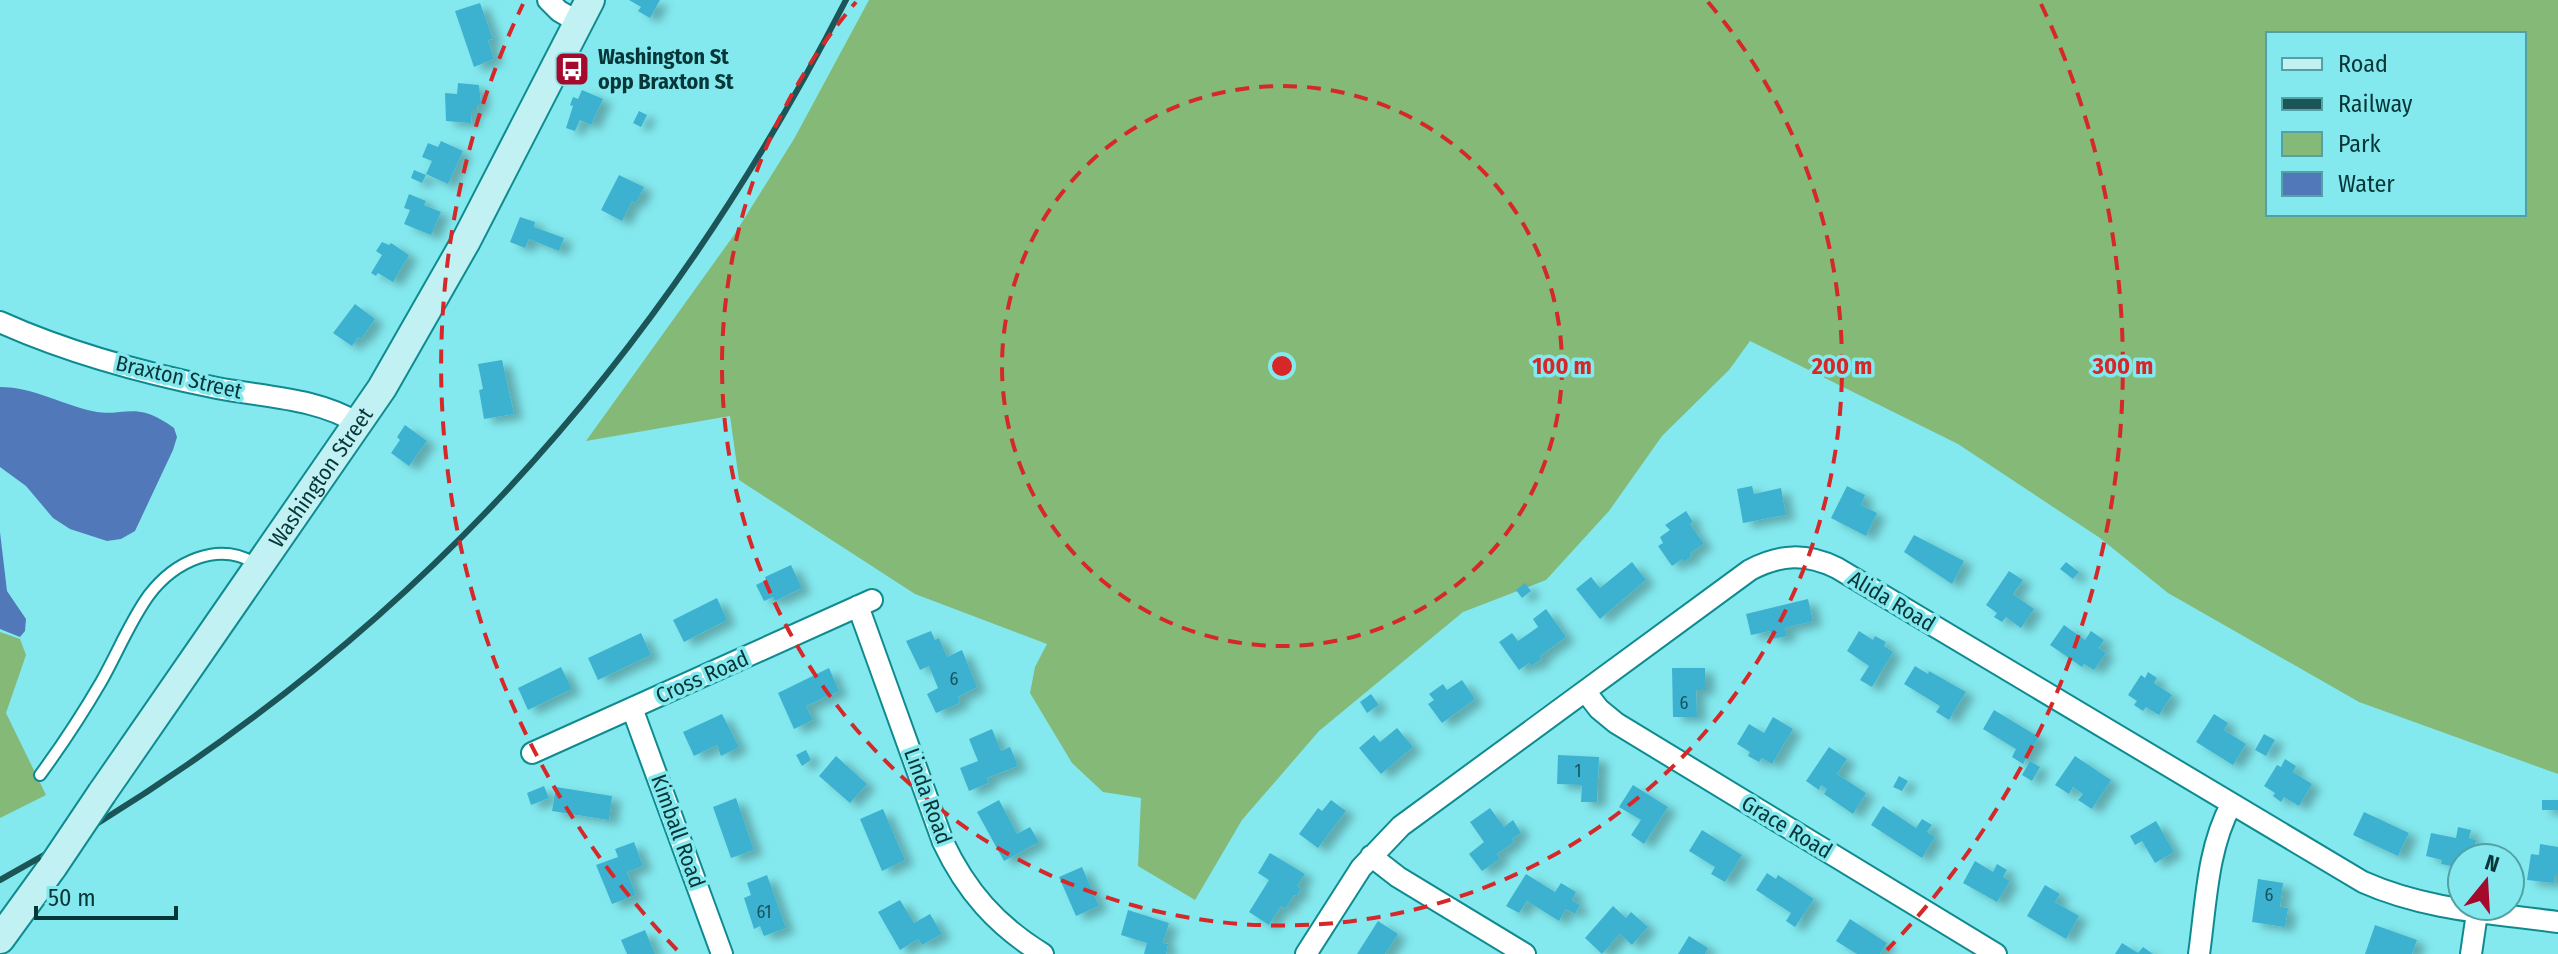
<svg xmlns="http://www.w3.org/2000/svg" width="2558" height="954" font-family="'Fira Sans Condensed',sans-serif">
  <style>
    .green { fill: #84b977; fill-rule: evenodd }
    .water { fill: #5179b9 }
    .building { fill: #3eb1d0; filter: url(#shadow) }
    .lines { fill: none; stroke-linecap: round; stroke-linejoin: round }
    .lane-casing { stroke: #0f8b90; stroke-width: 14 }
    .street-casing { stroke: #0f8b90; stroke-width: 24 }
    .secondary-casing { stroke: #0f8b90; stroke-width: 32 }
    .lane { stroke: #fff; stroke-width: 10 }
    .street { stroke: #fff; stroke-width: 20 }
    .secondary { stroke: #c1f1f3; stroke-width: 28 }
    .rail { stroke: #1c5557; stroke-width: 6 }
    .secondary-bridge-casing { stroke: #0f8b90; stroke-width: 32; stroke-linecap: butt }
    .secondary-bridge { stroke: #c1f1f3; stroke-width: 28 }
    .ring { fill: none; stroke: #d62828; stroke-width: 4; stroke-dasharray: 14 10 }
    .labels { text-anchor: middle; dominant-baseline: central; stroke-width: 7; stroke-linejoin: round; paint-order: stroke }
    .number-label { font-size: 18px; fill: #15555e }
    .poi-label { font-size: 22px; font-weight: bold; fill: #073638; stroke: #83e9ee; text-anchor: start }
    .street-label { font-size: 22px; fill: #073638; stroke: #83e9ee }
    .centre { fill: #d62828; stroke: #83e9ee; stroke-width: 4 }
    .ring-label { font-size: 24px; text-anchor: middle; font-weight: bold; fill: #d62828; stroke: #83e9ee; stroke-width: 7; stroke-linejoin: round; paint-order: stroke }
  </style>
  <defs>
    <filter id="shadow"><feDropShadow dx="9" dy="5" stdDeviation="4" flood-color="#0004"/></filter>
  </defs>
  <rect width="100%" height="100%" fill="#83e9ee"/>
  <path class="green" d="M869 0H2558V774L2359 702 2168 593 2100 538 1958 444 1750 341 1729 370 1662 436 1609 511 1546 580 1463 612 1319 731 1242 820 1195 900 1138 866 1141 798 1103 792 1072 763 1030 693 1035 667 1047 644 915 594 739 480 730 416 586 441 734 235 794 139ZM2268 34H2524V214H2268Z
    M0 632 20 639 26 655 6 713 46 795 0 818Z"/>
  <path class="water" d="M0 387C34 387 64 406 97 412 113 415 130 408 146 413 156 416 166 422 174 428L177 437 173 450 135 531 121 539 107 541 70 529 53 518 26 486 0 467Z
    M0 532 7 591 26 619 25 631 20 637 0 629Z"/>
  <path class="building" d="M629 0H660L650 18 638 11 641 7Z
    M480 3 493 39 488 40 494 59 474 67 455 11Z
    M458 83 479 85 481 104H478L477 110H472L471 123 446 121 445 93 457 94Z
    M582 90 603 99 591 125 580 120 575 131 566 128 573 106 570 105 573 97 578 99Z
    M639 111 647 115 641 127 633 123Z
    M441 141 463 151 448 184 426 174 432 161 422 157 428 143 438 147Z
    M414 170 426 175 422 183 411 178Z
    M619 175 644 187 636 203 632 201 622 221 601 210Z
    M409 194 426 201 424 205 441 212 431 235 404 224 410 210 404 208Z
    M520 217 535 222 534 227 564 238 559 251 529 239 525 248 510 242Z
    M382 242 389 245 391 243 409 255 393 282 378 273 376 276 371 273 382 255 376 251Z
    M355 304 375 319 361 339 358 337 352 346 333 333Z
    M502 360 514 414 484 419 479 390 483 389 478 364Z
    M405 425 427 441 409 466 391 453 400 440 397 437Z
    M1752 486 1754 494 1781 488 1786 515 1743 523 1737 489Z
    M1847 486 1865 495 1861 505 1877 513 1866 536 1831 518Z
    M1686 511 1693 522 1690 524 1704 544 1690 553 1692 556 1684 562 1682 559 1672 566 1658 546 1663 543 1660 537 1670 530 1665 525Z
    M1914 535 1964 561 1952 584 1904 552Z
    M1632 562 1646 580 1600 619 1576 589 1591 577 1600 588Z
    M2066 562 2079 572 2073 579 2060 569Z
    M791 565 802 588 775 601 773 597 764 601 756 585 766 580 765 577Z
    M2009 571 2023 580 2013 594 2034 609 2021 628 2006 617 2002 622 1994 617 1997 613 1986 605Z
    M1525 583 1531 591 1522 598 1516 590Z
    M717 598 727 620 684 642 673 620Z
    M1808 599 1813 621 1785 628 1787 636 1772 639 1770 631 1751 635 1746 614Z
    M1546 609 1566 637 1540 656 1542 659 1531 666 1529 663 1519 670 1499 642 1512 633 1518 641 1538 627 1533 619Z
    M2064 625 2085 640 2091 631 2104 640 2099 648 2106 653 2094 670 2084 664 2082 667 2050 645Z
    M931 631 935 640 939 638 947 657 962 650 977 687 958 697 960 703 936 713 927 694 938 688 929 666 920 670 906 641Z
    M1859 631 1873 640 1875 636 1886 642 1884 646 1893 652 1872 687 1860 680 1869 666 1847 651Z
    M641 633 651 655 598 680 588 658Z
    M1915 666 1928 674 1929 671 1966 692 1949 720 1936 712 1940 706 1904 684Z
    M561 667 572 689 528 710 518 688Z
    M829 668 839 691 806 706 813 720 794 729 778 693Z
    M1672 668H1705L1706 690H1696L1697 717H1673Z
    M2148 672 2157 678 2154 683 2172 695 2159 715 2146 707 2143 711 2134 705 2137 701 2128 695 2141 675 2145 678Z
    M1462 680 1475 699 1442 723 1428 704 1434 700 1429 694 1443 684 1447 690Z
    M1371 694 1379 705 1367 713 1360 702Z
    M1994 710 2039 737 2023 764 2012 757 2016 749 1983 729Z
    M722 714 739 747 721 756 717 745 694 756 683 732Z
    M2214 714 2228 723 2224 730 2246 744 2233 765 2196 742Z
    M1773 717 1793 729 1772 764 1762 758 1759 762 1748 756 1750 752 1737 744 1749 724 1764 733Z
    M1397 728 1413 747 1381 774 1359 748 1374 735 1380 742Z
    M992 729 1001 751 1010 747 1018 766 987 778 989 783 969 791 960 768 978 761 969 739Z
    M2264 734 2275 740 2266 756 2255 750Z
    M1829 747 1847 759 1837 774 1866 793 1853 814 1824 794 1827 789 1821 785 1819 790 1806 781Z
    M806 750 811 760 802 766 796 755Z
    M1558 755 1599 757 1597 802H1581L1582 785 1557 784Z
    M836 756 867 784 850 803 819 776Z
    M2075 756 2111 780 2092 809 2078 800 2083 794 2073 787 2069 794 2055 785Z
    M2285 759 2296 766 2293 772 2312 784 2299 806 2284 797 2281 802 2273 796 2275 793 2264 786 2277 765 2281 767Z
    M2030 761 2040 767 2032 781 2022 775Z
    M1899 776 1908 781 1902 791 1893 787Z
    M1633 785 1668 807 1644 844 1631 835 1641 820 1619 807Z
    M544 786 549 798 531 805 527 793Z
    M556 787 612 796 609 820 552 811Z
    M736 798 754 850 731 858 713 807Z
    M999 800 1017 834 1030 827 1039 842 1004 861 977 812Z
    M1331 800 1346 811 1318 848 1299 834 1318 808 1322 811Z
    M2542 800H2558V810H2542Z
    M1883 806 1916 828 1922 819 1932 825 1927 832 1935 837 1922 858 1871 825Z
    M1490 808 1504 827 1513 820 1521 833 1512 839 1514 842 1497 854 1500 859 1482 871 1469 854 1484 842 1470 822Z
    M883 809 905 860 882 871 860 819Z
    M2364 812 2409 833 2398 856 2353 835Z
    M2156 821 2174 852 2155 863 2142 841 2135 845 2130 836Z
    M2458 827 2471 830 2469 838 2476 840 2472 858H2462V868L2441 864 2442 860 2426 856 2431 833 2456 838Z
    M1702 830 1742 855 1725 882 1711 874 1715 867 1689 851Z
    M634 842 643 866 627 872 636 895 612 904 596 865 618 857 615 849Z
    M2540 844 2558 847V874H2555L2554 883 2527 880 2531 854 2539 855Z
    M1270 853 1305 874 1297 886 1301 889 1297 896 1294 895 1285 909 1281 906 1269 925 1249 912 1269 880 1258 873Z
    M1975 861 1993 872 1997 864 2007 870 2003 877 2010 881 1997 902 1963 883Z
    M1082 867 1099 906 1076 916 1059 877Z
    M1767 873 1776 879 1778 875 1814 899 1795 927 1786 921 1791 913 1756 890Z
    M1526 874 1555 892 1561 883 1576 892 1572 900 1580 905 1575 914 1566 909 1559 921 1527 901 1519 913 1506 906Z
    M767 875 786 928 764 936 760 926 754 929 744 898 751 895 747 883Z
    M2258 879 2283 883 2280 907 2288 908 2285 927 2252 922Z
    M2045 885 2060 894 2055 902 2079 916 2066 939 2027 916Z
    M900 900 914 923 930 914 942 934 922 945 918 939 900 950 878 912Z
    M1613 906 1626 918 1631 912 1648 927 1632 945 1620 934 1602 954 1585 938Z
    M1128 910 1169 923 1163 943 1168 944 1166 954H1144L1147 943 1121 935Z
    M1850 919 1887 943 1880 954H1857L1836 941Z
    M1378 921 1398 934 1385 954H1357Z
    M2375 925 2417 940 2412 954H2365Z
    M645 930 655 954H627L621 940Z
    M1689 936 1708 948 1705 954H1678Z
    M2122 943 2138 953 2143 947 2153 954H2115Z"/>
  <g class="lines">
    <defs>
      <path id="lane" d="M40 775C62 745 83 713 101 682 117 654 130 621 149 595 174 562 218 540 256 564"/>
      <path id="street" d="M548 0 559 11 578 22
        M0 322C69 353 143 373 217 388 263 397 319 398 359 424
        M858 606 943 842C966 891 997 926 1043 954
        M1585 691 1599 709 1616 723 1996 954
        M632 708 722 954
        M532 753 872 600
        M1371 856 1398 877 1525 954
        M1306 954 1361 868 1401 826 1750 570C1780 554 1806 553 1837 568L2363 882C2426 910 2491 913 2558 922
        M2199 954C2206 905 2207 849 2231 805
        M2471 954 2477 913"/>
      <g id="secondary">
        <path id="s1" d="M102 793 382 388 466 241 590 0"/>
        <path d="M0 939 53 866"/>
      </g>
    </defs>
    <use href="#lane" class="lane-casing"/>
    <use href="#street" class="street-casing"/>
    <use href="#secondary" class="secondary-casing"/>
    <use href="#lane" class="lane"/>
    <use href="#street" class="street"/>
    <use href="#secondary" class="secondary"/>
    <path class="rail" d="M0 880C381 671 648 386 846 0"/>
    <defs>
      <path id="secondary-bridge" d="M53 866 102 793"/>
    </defs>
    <use href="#secondary-bridge" class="secondary-bridge-casing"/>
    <use href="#secondary-bridge" class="secondary-bridge"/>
  </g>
  <g class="ring">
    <circle cx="1282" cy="366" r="280"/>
    <path d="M1708 2A560 560 0 1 1 856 2"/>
    <path d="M677 950A841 841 0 0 1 523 4M2041 4A841 841 0 0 1 1887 950"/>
  </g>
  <defs>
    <symbol id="bus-square" viewBox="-11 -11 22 22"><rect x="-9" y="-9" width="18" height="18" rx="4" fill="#a5092b" stroke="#83e9ee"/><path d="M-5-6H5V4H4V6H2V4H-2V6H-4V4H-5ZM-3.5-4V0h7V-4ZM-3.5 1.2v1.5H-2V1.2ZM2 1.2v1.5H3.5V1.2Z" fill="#fff"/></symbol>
  </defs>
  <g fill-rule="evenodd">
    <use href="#bus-square" x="552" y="49" width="40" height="40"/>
  </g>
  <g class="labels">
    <g class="number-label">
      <text x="954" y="679">6</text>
      <text x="1684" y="703">6</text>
      <text x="1578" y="771">1</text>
      <text x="2269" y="895">6</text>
      <text x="764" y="912">61</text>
    </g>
    <g class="poi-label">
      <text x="598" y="56">Washington St<tspan x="598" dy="25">opp Braxton St</tspan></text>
    </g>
    <g class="street-label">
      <text transform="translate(179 377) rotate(13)">Braxton Street</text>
      <text stroke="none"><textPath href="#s1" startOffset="384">Washington Street</textPath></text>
      <text transform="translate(1892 601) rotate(31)">Alida Road</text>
      <text transform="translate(702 677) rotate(-24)">Cross Road</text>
      <text transform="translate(928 796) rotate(70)">Linda Road</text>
      <text transform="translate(1787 827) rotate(31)">Grace Road</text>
      <text transform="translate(678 831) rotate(70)">Kimball Road</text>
    </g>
  </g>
  <circle cx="1282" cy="366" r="12" class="centre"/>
  <g class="ring-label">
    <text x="1562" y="374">100 m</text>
    <text x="1842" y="374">200 m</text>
    <text x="2123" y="374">300 m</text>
  </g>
  <rect x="2266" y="32" width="260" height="184" fill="#83e9ee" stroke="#51a1a5" stroke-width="2"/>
  <rect x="2282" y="58" width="40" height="12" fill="#c1f1f3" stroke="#51a1a5" stroke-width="2"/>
  <text x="2338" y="72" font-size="24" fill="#073638">Road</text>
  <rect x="2282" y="98" width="40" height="12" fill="#1c5557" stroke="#51a1a5" stroke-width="2"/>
  <text x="2338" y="112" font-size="24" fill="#073638">Railway</text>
  <rect x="2282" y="132" width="40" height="24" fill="#84b977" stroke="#51a1a5" stroke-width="2"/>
  <text x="2338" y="152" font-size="24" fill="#073638">Park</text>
  <rect x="2282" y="172" width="40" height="24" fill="#5179b9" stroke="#51a1a5" stroke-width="2"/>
  <text x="2338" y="192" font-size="24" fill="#073638">Water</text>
  <g transform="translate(2486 882) rotate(18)"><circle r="38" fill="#83e9ee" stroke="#51a1a5" stroke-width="2"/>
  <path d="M0-6L14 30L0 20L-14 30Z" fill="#a5092b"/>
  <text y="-12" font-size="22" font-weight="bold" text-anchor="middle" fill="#073638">N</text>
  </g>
  <path d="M36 906v12h140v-12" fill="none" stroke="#073638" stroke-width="4"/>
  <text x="48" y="906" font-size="24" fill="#073638" stroke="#83e9ee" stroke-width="6" paint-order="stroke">50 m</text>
</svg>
